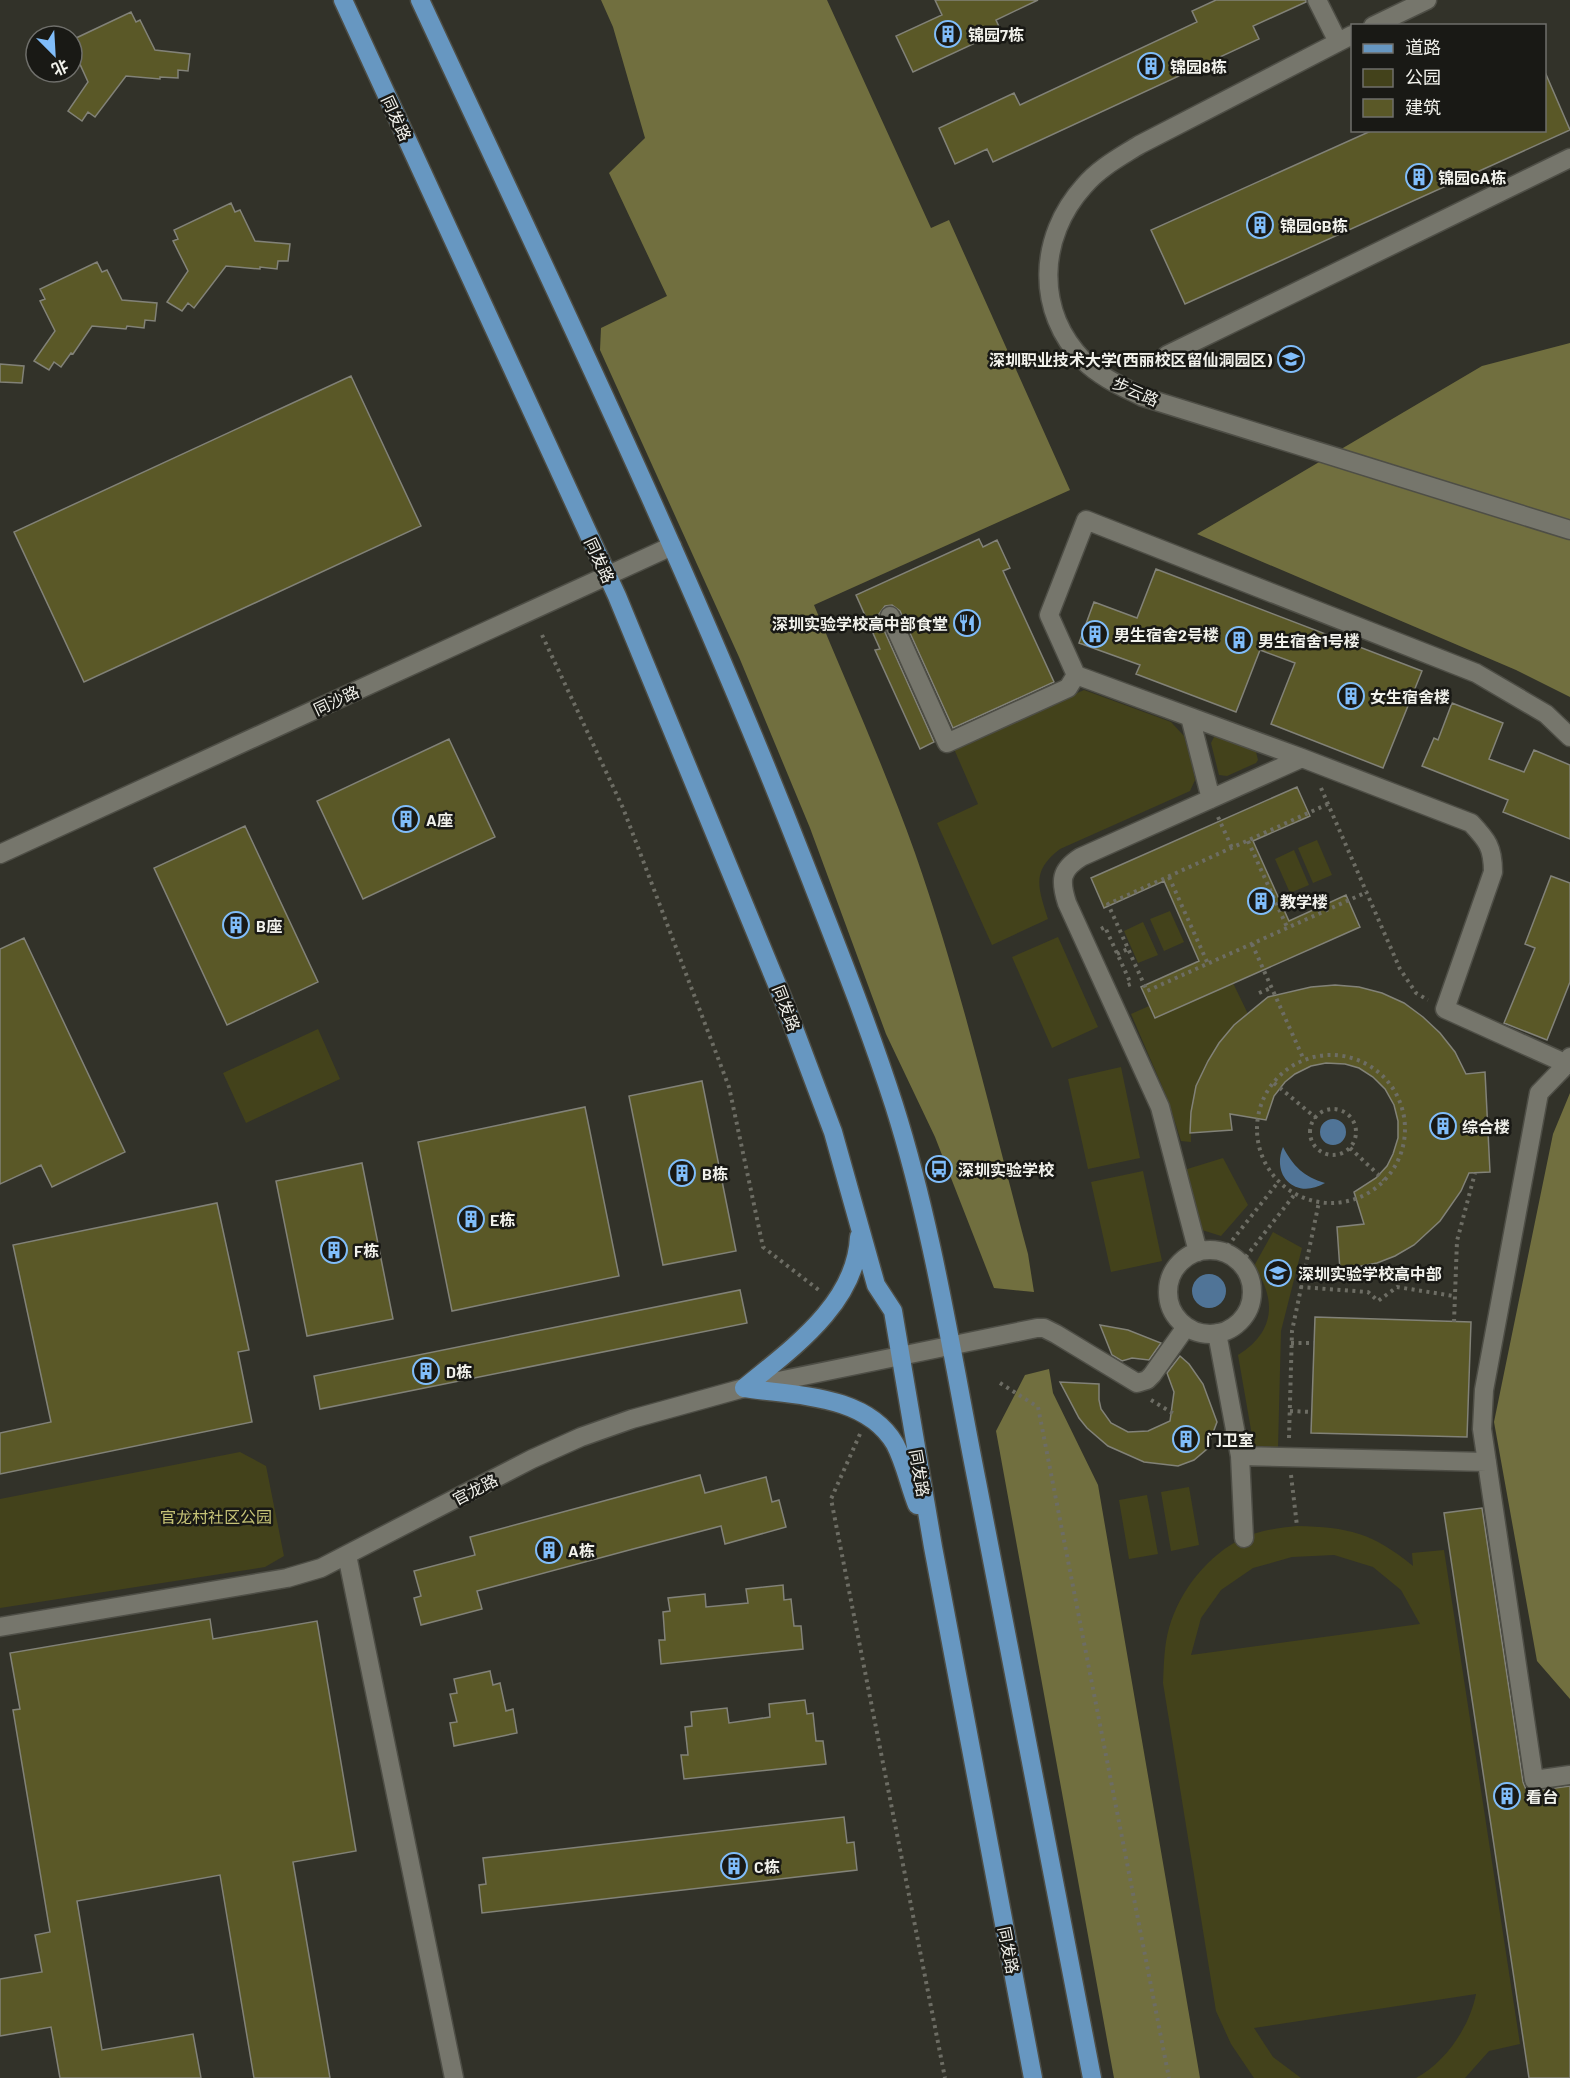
<svg xmlns="http://www.w3.org/2000/svg" width="1570" height="2078" font-family="Barlow,'Noto Sans SC',sans-serif">
  <style>
    .green { fill: #43421b; fill-rule: evenodd }
    .forest { fill: #716f3f }
    .water { fill: #507497 }
    .building { fill: #5a5827; stroke: #828278; stroke-width: 1.5 }
    .lines { fill: none; stroke-linecap: round; stroke-linejoin: round }
    .minor-casing { stroke: #4e4e46; stroke-width: 21 }
    .major-casing { stroke: #4e4e46; stroke-width: 21 }
    .path { stroke: #6d6d64; stroke-width: 4; stroke-dasharray: 3 4.5; stroke-linecap: butt }
    .minor { stroke: #76766c; stroke-width: 18 }
    .major { stroke: #6797c1; stroke-width: 18 }
    .labels { text-anchor: middle; dominant-baseline: central; stroke-width: 5; stroke-linejoin: round; paint-order: stroke }
    .poi-label { font-size: 16px; font-weight: bold; fill: #f1f1eb; stroke: #191915; text-anchor: start }
    .street-label { font-size: 16px; fill: #f1f1eb; stroke: #191915 }
    .park-label { font-size: 16px; fill: #c6c376; stroke: #191915 }
  </style>
  <rect width="100%" height="100%" fill="#323229"/>
  <path class="green" d="M1084 690 1171 722 1184 736 1192 764 1195 780 1190 791 1060 849C1031 871 1038 887 1048 919L992 945 937 823 978 804 954 749Z
    M1219 736 1256 752 1258 760 1256 763 1227 776 1219 775 1211 743 1214 737Z
    M1317 840 1332 875 1313 883 1298 848Z
    M1294 850 1309 885 1290 893 1275 859Z
    M1170 911 1184 942 1164 951 1150 919Z
    M1143 922 1158 955 1138 963 1124 931Z
    M1058 937 1098 1027 1052 1048 1012 957Z
    M1233 983 1248 1014C1208 1048 1189 1089 1191 1142L1181 1141 1168 1100 1131 1014 1149 1006 1155 1018Z
    M318 1029 340 1079 246 1123 223 1073Z
    M1121 1067 1140 1158 1088 1169 1068 1079Z
    M1223 1158 1248 1205 1221 1236 1202 1230 1184 1170Z
    M1143 1171 1162 1261 1111 1272 1091 1182Z
    M1273 1232 1302 1248 1281 1331 1278 1448 1254 1447 1238 1355C1275 1332 1277 1300 1254 1266Z
    M240 1452 266 1466 284 1556 265 1567 0 1608V1499Z
    M1189 1487 1199 1545 1171 1551 1161 1492Z
    M1147 1495 1158 1554 1129 1559 1119 1500Z
    M1297 1526C1348 1527 1373 1533 1413 1566L1412 1553 1444 1550 1520 2044 1489 2051 1465 2078H1416C1446 2062 1470 2026 1476 1994L1254 2028 1273 2057 1301 2078H1254L1231 2044 1216 2011 1163 1683C1164 1664 1164 1646 1169 1628 1180 1590 1208 1555 1243 1538 1260 1530 1279 1528 1297 1526ZM1334 1555 1373 1567 1401 1590 1420 1624 1191 1655 1201 1618 1221 1590 1253 1568 1292 1557Z"/>
  <path class="forest" d="M601 0H827L931 228 949 220 1070 490 814 605C848 687 885 769 915 853 961 984 992 1120 1028 1254L1034 1292 994 1288 935 1137 886 1034 810 828 739 657 600 350 601 328 667 296 609 173 645 138 613 27Z
    M1570 343V697L1516 670 1197 534 1482 366Z
    M1570 1093V1699L1537 1661 1494 1422 1553 1134Z
    M1049 1369 1053 1393 1098 1485 1200 2078H1114L996 1431 1025 1375Z"/>
  <path class="water" d="M1320 1132a13 13 0 1 1 26 0a13 13 0 1 1-26 0Z
    M1283 1147C1293 1166 1304 1177 1325 1183 1296 1200 1271 1176 1283 1147Z
    M1192 1291a17 17 0 1 1 34 0a17 17 0 1 1-34 0Z"/>
  <path class="building" d="M935 0H1038L996 20 1001 31 913 72 896 36 942 15Z
    M1216 0H1306V2L1253 26 1259 39 993 162 987 149 955 164 939 128 1014 93 1020 105 1197 22 1192 11Z
    M131 12 136 22 140 20 155 50 190 54 188 71 178 70V78L160 77V79L126 76 95 117 88 112 82 121 68 111 88 82 74 51 78 49 74 39Z
    M1545 72 1570 130 1185 304 1151 230 1373 130H1545Z
    M231 203 235 212 240 210 255 241 290 244 288 261H278L277 269 260 267V269L226 266 194 308 188 303 182 311 167 302 188 271 173 241 178 239 174 230Z
    M97 262 102 272 107 270 122 300 157 303 155 321 145 320 144 328 127 326 126 329 92 326 73 354 71 353 61 367 54 362 49 370 34 361 55 331 40 301 45 299 40 289Z
    M0 364 24 366 22 383 0 382Z
    M351 376 421 526 84 682 14 532Z
    M979 539 983 547 997 540 1010 568 1003 571 1054 682 953 728 900 611 892 605 885 606 879 614 880 621 934 742 920 749 875 650 880 649 856 595Z
    M1156 569 1422 671 1383 768 1271 724 1295 663 1260 650 1236 712 1136 674 1140 665 1079 643 1094 602 1137 618Z
    M1452 703 1503 723 1489 759 1524 772 1534 750 1570 765V839L1503 812 1508 800 1422 766 1434 738 1438 740Z
    M449 739 495 837 363 899 317 801Z
    M1297 787 1310 816 1253 841 1289 921 1346 895 1360 927 1155 1018 1141 987 1199 961 1164 881 1104 908 1091 878Z
    M245 826 318 982 227 1025 154 868Z
    M1551 876 1570 883V982L1547 1040 1504 1023 1535 948 1525 944Z
    M24 938 125 1152 52 1187 41 1165 0 1184V949Z
    M1335 985 1359 987 1382 993 1404 1003 1423 1017 1440 1033 1455 1052 1466 1074 1485 1072 1490 1172 1469 1173 1461 1191 1440 1221 1414 1245 1395 1256 1377 1263 1340 1270 1337 1227 1364 1224 1354 1192 1376 1178 1387 1166 1393 1154 1398 1138V1121L1394 1105 1385 1089 1373 1077 1359 1068 1345 1064 1326 1063 1311 1066 1295 1074 1285 1082 1274 1096 1266 1120 1230 1114 1232 1130 1190 1133 1191 1112 1196 1086 1208 1061 1219 1043 1234 1025 1268 997 1311 987Z
    M702 1081 736 1251 663 1265 629 1096Z
    M585 1107 619 1276 452 1311 418 1142Z
    M362 1163 393 1319 307 1336 276 1181Z
    M217 1203 249 1350 238 1352 252 1422 0 1474V1433L51 1422 13 1245Z
    M740 1290 747 1323 320 1409 314 1376Z
    M1315 1317 1471 1322 1467 1437 1311 1433Z
    M1100 1325 1128 1330 1161 1343 1149 1360 1132 1358 1122 1361 1112 1355Z
    M1180 1356 1189 1364 1203 1384 1217 1422 1207 1449 1194 1460 1178 1466 1144 1462 1108 1446 1087 1428 1079 1418 1060 1382 1099 1384V1400L1101 1409 1111 1423 1128 1432 1148 1431 1170 1421 1174 1392 1167 1373Z
    M700 1475 705 1493 766 1477 772 1502 779 1500 786 1527 725 1544 721 1526 633 1549 477 1591 482 1609 421 1625 414 1598 421 1596 414 1571 475 1555 470 1537Z
    M1482 1508 1523 1782 1527 1792 1570 1786V2078H1529L1444 1513Z
    M783 1585 784 1600 791 1599 794 1626H801L803 1649 661 1664 659 1640H665L663 1612 670 1611 668 1598 705 1594 706 1607 748 1603 746 1589Z
    M210 1619 213 1639 317 1621 356 1851 293 1862 330 2078H254L220 1875 77 1901 102 2050 193 2034 201 2078H60L51 2027 0 2036V1979L42 1972 35 1935 50 1932 13 1710 20 1709 10 1653Z
    M490 1671 493 1685 500 1683 506 1711 513 1709 517 1733 454 1746 450 1723 457 1722 450 1694 457 1693 454 1679Z
    M805 1700 807 1714 813 1713 816 1741H823L826 1764 684 1779 681 1755H688L685 1727 692 1726 691 1712 727 1708 729 1723 770 1717 769 1704Z
    M844 1817 847 1843 854 1842 857 1870 482 1913 479 1885 486 1884 483 1858Z"/>
  <g class="lines">
    <defs>
      <path id="minor" d="M1317 0 1338 42
        M1373 26 1427 0
        M1352 35 1139 145C1120 157 1099 168 1084 186 1038 237 1035 311 1084 361 1100 377 1123 387 1143 397L1570 530
        M1167 355 1570 158
        M890 616 947 743 1068 688 1076 675
        M1190 717 1211 799
        M1570 737 1546 714 1476 673 1086 520 1049 615 1076 675 1302 758 1471 823C1487 840 1493 847 1493 872L1445 1009 1567 1064 1570 1057
        M0 854 672 546
        M1567 1064 1539 1093 1484 1390 1482 1429 1534 1780 1570 1775
        M1168 1292a42 42 0 1 1 84 0a42 42 0 1 1-84 0Z
        M1198 1252 1160 1107 1067 903C1060 881 1060 870 1081 857L1302 758
        M1217 1333 1240 1456 1487 1462
        M1240 1456 1244 1538
        M347 1555 454 2078
        M0 1627 287 1578 321 1568 532 1459 581 1437 632 1419 744 1388 1037 1328H1044L1056 1334 1137 1383 1147 1380 1152 1375 1186 1327"/>
      <path id="major" d="M343 0 617 596 783 999 833 1132 876 1285 893 1311 933 1547 1033 2078
        M420 0C552 284 688 565 802 857 834 939 867 1021 894 1105 933 1228 952 1356 977 1482 1015 1681 1054 1879 1092 2078
        M744 1388C795 1396 866 1394 895 1444 905 1463 909 1485 917 1505
        M744 1388C791 1349 856 1304 859 1237"/>
    </defs>
    <use href="#minor" class="minor-casing"/>
    <use href="#major" class="major-casing"/>
    <path class="path" d="M542 635 623 808 729 1087 763 1247 820 1291
      M1321 788 1400 969 1416 993 1428 1000
      M1328 804 1108 904 1147 991 1367 892
      M1218 817 1232 848
      M1248 841 1287 927
      M1169 877 1208 964
      M1101 929 1105 927 1131 984 1125 986
      M1252 944 1304 1060
      M1117 954 1128 949
      M1259 993 1271 988
      M1257 1129a74 74 0 1 1 148 0a74 74 0 1 1-148 0Z
      M1274 1083 1316 1118
      M1310 1132a23 23 0 1 1 46 0a23 23 0 1 1-46 0Z
      M1350 1148 1384 1180
      M1223 1252 1279 1181
      M1241 1263 1295 1194
      M1300 1287 1368 1292 1378 1301 1397 1287 1454 1296
      M1454 1322 1457 1241 1475 1173
      M1291 1343H1314
      M1000 1383 1038 1407 1169 2078
      M1151 1400 1174 1414
      M1290 1411 1312 1412
      M860 1434 831 1499 945 2078
      M1289 1438 1292 1331 1319 1202
      M1291 1475 1297 1526"/>
    <use href="#minor" class="minor"/>
    <use href="#major" class="major"/>
  </g>
  <defs>
    <symbol id="building-ring" viewBox="-11 -11 22 22"><circle r="9.5" fill="#191915" stroke="#80bdfa" stroke-width="1.5"/><path d="M-4-6H4V6H1V3H-1V6H-4ZM-2.5-4.3h1.7v1.8h-1.7ZM.8-4.3h1.7v1.8H.8ZM-2.5-1h1.7V.8h-1.7ZM.8-1h1.7V.8H.8Z" fill="#80bdfa"/></symbol>
    <symbol id="university-ring" viewBox="-11 -11 22 22"><circle r="9.5" fill="#191915" stroke="#80bdfa" stroke-width="1.5"/><path d="M0-5L7-2L0 1L-7-2ZM-4 1L0 2.5L4 1V4Q0 6-4 4Z" fill="#80bdfa"/></symbol>
    <symbol id="restaurant-ring" viewBox="-11 -11 22 22"><circle r="9.5" fill="#191915" stroke="#80bdfa" stroke-width="1.5"/><path d="M-5-6h1v4h1v-4h1v4h1v-4h1v5L-1.5 .5V6h-2V.5L-5-1ZM5-6V6H3V1.5H1.5Q1.5-4 5-6Z" fill="#80bdfa"/></symbol>
    <symbol id="bus-ring" viewBox="-11 -11 22 22"><circle r="9.5" fill="#191915" stroke="#80bdfa" stroke-width="1.5"/><path d="M-5-6H5V4H4V6H2V4H-2V6H-4V4H-5ZM-3.5-4V0h7V-4ZM-3.5 1.2v1.5H-2V1.2ZM2 1.2v1.5H3.5V1.2Z" fill="#80bdfa"/></symbol>
    <symbol id="school-ring" viewBox="-11 -11 22 22"><circle r="9.5" fill="#191915" stroke="#80bdfa" stroke-width="1.5"/><path d="M0-5L7-2L0 1L-7-2ZM-4 1L0 2.5L4 1V4Q0 6-4 4Z" fill="#80bdfa"/></symbol>
  </defs>
  <g fill-rule="evenodd">
    <use href="#building-ring" x="933" y="19" width="30" height="30"/>
    <use href="#building-ring" x="1136" y="51" width="30" height="30"/>
    <use href="#building-ring" x="1404" y="162" width="30" height="30"/>
    <use href="#building-ring" x="1245" y="210" width="30" height="30"/>
    <use href="#university-ring" x="1276" y="344" width="30" height="30"/>
    <use href="#restaurant-ring" x="952" y="608" width="30" height="30"/>
    <use href="#building-ring" x="1080" y="619" width="30" height="30"/>
    <use href="#building-ring" x="1224" y="625" width="30" height="30"/>
    <use href="#building-ring" x="1336" y="681" width="30" height="30"/>
    <use href="#building-ring" x="391" y="804" width="30" height="30"/>
    <use href="#building-ring" x="1246" y="886" width="30" height="30"/>
    <use href="#building-ring" x="221" y="910" width="30" height="30"/>
    <use href="#building-ring" x="1428" y="1111" width="30" height="30"/>
    <use href="#bus-ring" x="924" y="1154" width="30" height="30"/>
    <use href="#building-ring" x="667" y="1158" width="30" height="30"/>
    <use href="#building-ring" x="456" y="1204" width="30" height="30"/>
    <use href="#building-ring" x="319" y="1235" width="30" height="30"/>
    <use href="#school-ring" x="1263" y="1258" width="30" height="30"/>
    <use href="#building-ring" x="411" y="1356" width="30" height="30"/>
    <use href="#building-ring" x="1171" y="1424" width="30" height="30"/>
    <use href="#building-ring" x="534" y="1535" width="30" height="30"/>
    <use href="#building-ring" x="1492" y="1781" width="30" height="30"/>
    <use href="#building-ring" x="719" y="1851" width="30" height="30"/>
  </g>
  <g class="labels">
    <g class="poi-label">
      <text x="968" y="34">锦园7栋</text>
      <text x="1170" y="66">锦园8栋</text>
      <text x="1438" y="177">锦园GA栋</text>
      <text x="1280" y="225">锦园GB栋</text>
      <text x="1272" y="359" text-anchor="end">深圳职业技术大学(西丽校区留仙洞园区)</text>
      <text x="948" y="623" text-anchor="end">深圳实验学校高中部食堂</text>
      <text x="1114" y="634">男生宿舍2号楼</text>
      <text x="1258" y="640">男生宿舍1号楼</text>
      <text x="1370" y="696">女生宿舍楼</text>
      <text x="426" y="819">A座</text>
      <text x="1280" y="901">教学楼</text>
      <text x="256" y="925">B座</text>
      <text x="1462" y="1126">综合楼</text>
      <text x="958" y="1169">深圳实验学校</text>
      <text x="702" y="1173">B栋</text>
      <text x="490" y="1219">E栋</text>
      <text x="354" y="1250">F栋</text>
      <text x="1298" y="1273">深圳实验学校高中部</text>
      <text x="446" y="1371">D栋</text>
      <text x="1206" y="1439">门卫室</text>
      <text x="568" y="1550">A栋</text>
      <text x="1526" y="1796">看台</text>
      <text x="754" y="1866">C栋</text>
    </g>
    <g class="street-label">
      <text transform="translate(397 118) rotate(65)">同发路</text>
      <text transform="translate(1136 391) rotate(24)">步云路</text>
      <text transform="translate(600 560) rotate(65)">同发路</text>
      <text transform="translate(336 700) rotate(-25)">同沙路</text>
      <text transform="translate(787 1008) rotate(69)">同发路</text>
      <text transform="translate(920 1473) rotate(80)">同发路</text>
      <text transform="translate(475 1489) rotate(-27)">官龙路</text>
      <text transform="translate(1009 1950) rotate(79)">同发路</text>
    </g>
    <g class="park-label">
      <text x="216" y="1516">官龙村社区公园</text>
    </g>
  </g>
  <rect x="1351" y="24" width="195" height="108" fill="#191915" stroke="#6f6f6b" stroke-width="1.5"/>
  <rect x="1363" y="44" width="30" height="9" fill="#6797c1" stroke="#6f6f6b" stroke-width="1.5"/>
  <text x="1405" y="54" font-size="18" fill="#f1f1eb">道路</text>
  <rect x="1363" y="69" width="30" height="18" fill="#43421b" stroke="#6f6f6b" stroke-width="1.5"/>
  <text x="1405" y="84" font-size="18" fill="#f1f1eb">公园</text>
  <rect x="1363" y="99" width="30" height="18" fill="#5a5827" stroke="#6f6f6b" stroke-width="1.5"/>
  <text x="1405" y="114" font-size="18" fill="#f1f1eb">建筑</text>
  <g transform="translate(54 54) rotate(156)"><circle r="28" fill="#191915" stroke="#6f6f6b" stroke-width="1.5"/>
  <path d="M0-4.5L10 22L0 15L-10 22Z" fill="#80bdfa"/>
  <text y="-9" font-size="16" font-weight="bold" text-anchor="middle" fill="#f1f1eb">北</text>
  </g>
</svg>
